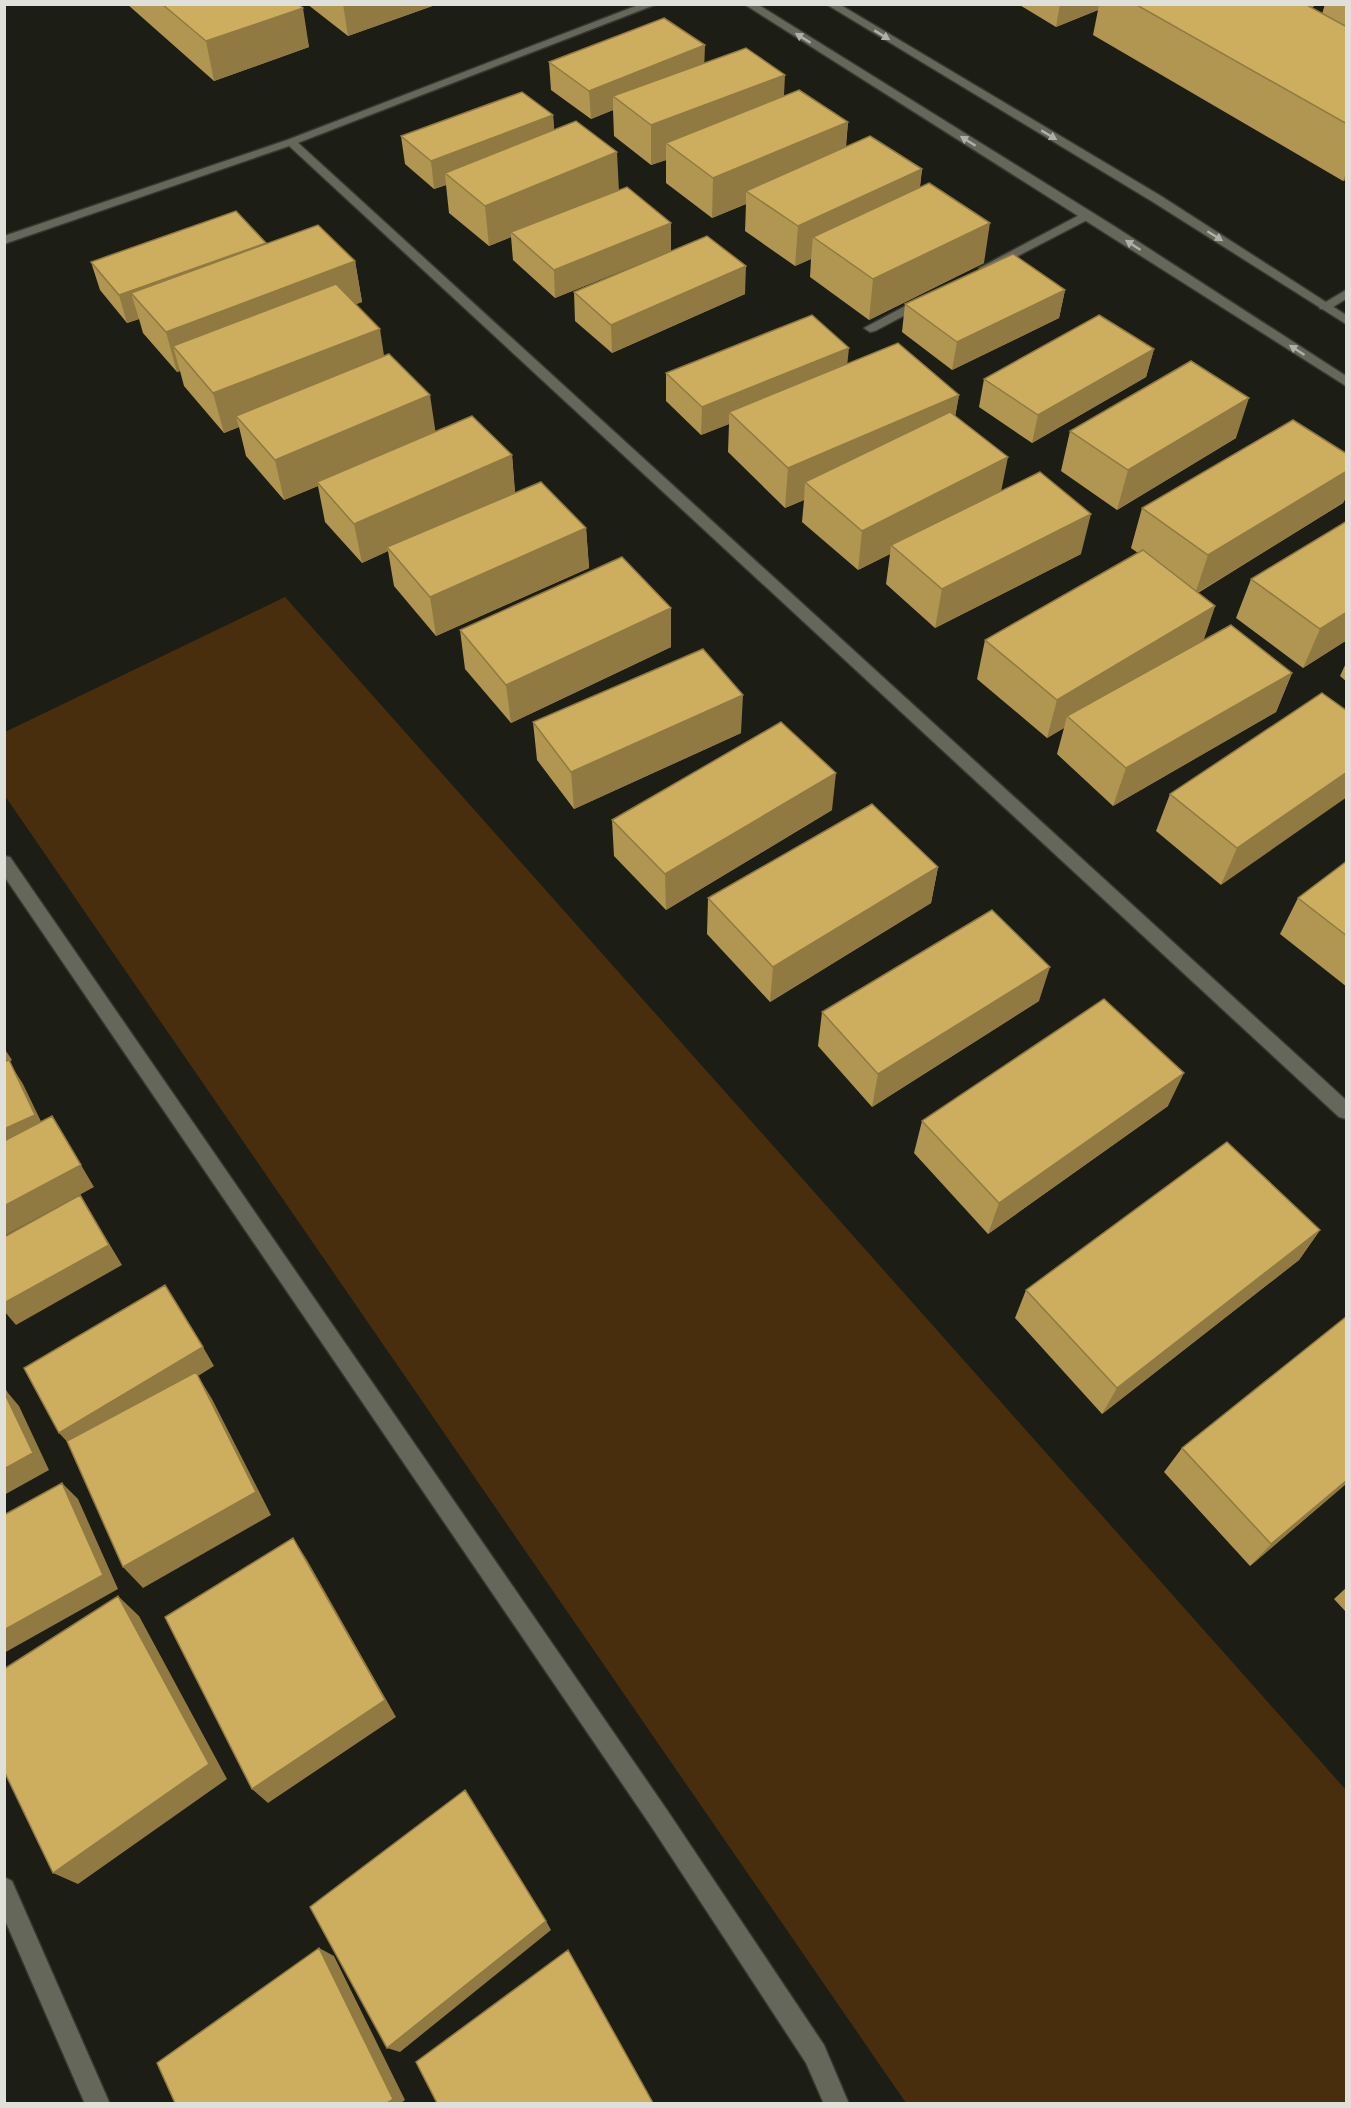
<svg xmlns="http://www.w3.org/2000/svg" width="1351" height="2108" font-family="Manrope,sans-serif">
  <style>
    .green { fill: #492e0e }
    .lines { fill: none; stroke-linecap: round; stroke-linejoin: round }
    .lane-casing { stroke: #373731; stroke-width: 3 }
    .street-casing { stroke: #373731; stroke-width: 3 }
    .secondary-casing { stroke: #373731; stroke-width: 3 }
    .lane { fill: #66675b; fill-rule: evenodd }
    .street { fill: #66675b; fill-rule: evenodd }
    .secondary { fill: #66675b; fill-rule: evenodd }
    .wall { fill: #b09651 }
    .shaded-wall { fill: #907a42 }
    .building { fill: #cdae5e; stroke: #907a42; stroke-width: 1.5 }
    .oneway { fill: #afb0a7 }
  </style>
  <rect width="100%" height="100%" fill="#1c1d14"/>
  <path class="green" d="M285 597 1346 1790V2103H906L5 796V732Z"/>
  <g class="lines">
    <defs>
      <path id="lane" d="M287 140H295L1346 1100V1119L1339 1117 287 144Z
        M1346 290V299L1330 309H1320L1319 306Z
        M4 856 10 857 667 1810 824 2045 849 2104H824L806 2063 651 1826 4 876Z
        M4 1877 12 1881 110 2104H85L4 1918Z"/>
      <path id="street" d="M1087 211 1091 212V218L989 271 985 272 979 268Z
        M926 295 930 296V302L875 331 870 332 864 328Z"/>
      <path id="secondary" d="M641 4H657L295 144 4 244V236L287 140Z
        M744 4H757L1114 226 1346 376V386Z
        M826 4H839L1161 196 1346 315V324L1153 202Z"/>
    </defs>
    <use href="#lane" class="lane-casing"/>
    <use href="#street" class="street-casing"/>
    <use href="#secondary" class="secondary-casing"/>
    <use href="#lane" class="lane"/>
    <use href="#street" class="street"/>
    <use href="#secondary" class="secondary"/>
  </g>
  <path class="wall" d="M127 4H298L309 47 214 81Z
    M307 4H438L348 36Z
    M1018 4H1318L1311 8 1322 14 1325 4H1347V179L1343 181 1093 35 1098 10 1056 27Z
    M549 62 704 63 848 122 846 147 922 169 920 187 984 263 869 320 810 277 811 259 795 266 745 231 746 204 712 218 666 183V160L651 165 614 136 613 110 591 119 551 90Z
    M553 115 554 130 619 191 671 223V251L555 298 513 260 511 237 489 246 449 213 446 185 434 189 405 164 401 136Z
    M266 243V244L355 261 362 302 356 304 384 356 435 432 512 455 515 492 586 528 589 568 436 636 394 586 388 551 362 563 325 522 318 486 284 500 246 456 239 427 224 433 184 386 180 371 177 372 143 333 139 319 127 323 100 290 91 262Z
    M1065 290 1059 318 952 370 902 332 905 304Z
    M574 292 745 294 612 353 575 321Z
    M1154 349 1146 377 1032 443 979 407 984 379Z
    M848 364 959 395 955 416 1001 491 1081 554 935 628 886 584 890 554 858 570 802 522 804 500 785 508 728 452 729 424 701 435 666 401V373Z
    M1070 431 1236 438 1117 510 1061 471Z
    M1347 454V495L1343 503 1198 593 1215 606 1203 641 1292 673 1276 712 1113 806 1057 754 1064 728 1047 738 977 679 985 640 1138 553 1131 548 1142 508Z
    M1347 521V640L1303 668 1236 618 1251 579Z
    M671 608V647L511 723 465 669 460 630Z
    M1347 661V682L1340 676Z
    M1322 693 1221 885 1156 831 1170 794Z
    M533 722 741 733 574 809 537 760Z
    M832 810 666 910 614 856 612 820Z
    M1347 861V987L1280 934 1298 898Z
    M938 867 931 903 770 1002 707 934 708 898Z
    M1039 1001 872 1107 818 1046 822 1012Z
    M1168 1106 988 1234 914 1153 922 1121Z
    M1320 1230 1299 1260 1102 1414 1015 1318 1026 1290Z
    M1182 1448 1347 1483 1250 1566 1164 1472Z
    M1347 1587V1613L1334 1599Z"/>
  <path class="shaded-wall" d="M343 4H438L348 36Z
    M1060 4H1099L1098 10 1056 27Z
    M1277 4H1318L1272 24Z
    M303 8 309 47 214 81 206 41Z
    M705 45 704 73 613 96V110L591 119 589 91Z
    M785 75 783 115 666 143V160L651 165V125Z
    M553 115 555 143 445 173 446 185 434 189 431 161Z
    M848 122 844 162 746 191V204L712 218 713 178Z
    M617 152 619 192 511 232V237L489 246 485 206Z
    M922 169 917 209 813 237 811 259 795 266 798 226Z
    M1347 170V179L1343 181Z
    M671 223V251L555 298 554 270Z
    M990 223 984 263 869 320 873 279Z
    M266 243 272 271 131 293 139 319 127 323 119 295Z
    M355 261 362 302 191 367 173 346 180 371 177 372 166 332Z
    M746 266 745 294 612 353 611 325Z
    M1065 290 1059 318 952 370 957 342Z
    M380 329 386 369 236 416 239 427 224 433 213 393Z
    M849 348 846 376 729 412V424L701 435 702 407Z
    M1154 349 1146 377 1032 443 1038 415Z
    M430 395 436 435 317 482 318 486 284 500 275 460Z
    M959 395 952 435 805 482 804 500 785 508 788 468Z
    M1249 398 1236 438 1117 510 1128 470Z
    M512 455 515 495 387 547 388 551 362 563 354 524Z
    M1008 457 1000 497 891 545 890 554 858 570 862 531Z
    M1347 471V495L1343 503 1195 594 1208 555Z
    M1091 514 1081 554 935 628 942 589Z
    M586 528 589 568 436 636 430 597Z
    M1215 606 1202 645 1067 716 1064 728 1047 738 1057 700Z
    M671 608V647L511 723 506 685Z
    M1347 612V640L1303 668 1320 629Z
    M1292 673 1276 712 1113 806 1126 768Z
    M743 695 741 733 574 809 571 772Z
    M1347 772V797L1221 885 1237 848Z
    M836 773 832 810 666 910 665 874Z
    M938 867 931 903 770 1002 773 967Z
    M1050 967 1039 1001 872 1107 878 1074Z
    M4 1048 12 1060 9 1062 23 1084 49 1138 4 1159Z
    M1184 1073 1168 1106 988 1234 999 1203Z
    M52 1116 94 1187 4 1236V1206Z
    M80 1195 122 1265 16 1325 4 1311V1303Z
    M1320 1230 1299 1260 1102 1414 1117 1388Z
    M203 1347 214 1366 198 1376 212 1399 271 1515 143 1588 123 1567 75 1450 59 1433Z
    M4 1386 8 1393 19 1406 49 1470 4 1495Z
    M1347 1480V1483L1250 1566 1271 1544Z
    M62 1483 78 1499 118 1589 4 1653V1630Z
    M293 1538 307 1560 396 1717 268 1803 252 1789Z
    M118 1596 139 1616 227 1779 78 1884 53 1873Z
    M546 1921 551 1930 400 2052 387 2048Z
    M319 1948 334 1956 405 2100 401 2103H387Z"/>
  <path class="building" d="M162 4H298L303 8 206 41Z
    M1135 4H1305L1347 27V124Z
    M664 18 705 45 589 91 549 62Z
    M746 48 785 75 651 125 613 96Z
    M799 90 848 122 713 178 666 143Z
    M522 92 553 115 431 161 401 136Z
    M576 121 617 152 485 206 445 173Z
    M870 136 922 169 798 226 746 191Z
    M929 183 990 223 873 279 813 237Z
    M627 187 671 223 554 270 511 232Z
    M236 211 266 243 119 295 91 262Z
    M318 225 355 261 166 332 131 293Z
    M707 236 746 266 611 325 574 292Z
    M1013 254 1065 290 957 342 905 304Z
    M336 284 380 329 213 393 173 346Z
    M812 315 849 348 702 407 666 373Z
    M1099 315 1154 349 1038 415 984 379Z
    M898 343 959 395 788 468 729 412Z
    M389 354 430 395 275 460 236 416Z
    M1191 361 1249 398 1128 470 1070 431Z
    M950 412 1008 457 862 531 805 482Z
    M472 416 512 455 354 524 317 482Z
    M1293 420 1347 454V471L1208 555 1142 508Z
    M1040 472 1091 514 942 589 891 545Z
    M541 482 586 528 430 597 387 547Z
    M1347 521V612L1320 629 1251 579Z
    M1143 550 1215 606 1057 700 985 640Z
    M622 557 671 608 506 685 460 630Z
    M1231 625 1292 673 1126 768 1067 716Z
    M703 649 743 695 571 772 533 722Z
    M1322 693 1347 711V772L1237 848 1170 794Z
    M781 722 836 773 665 874 612 820Z
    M872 804 938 867 773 967 708 898Z
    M1347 861V936L1298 898Z
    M992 910 1050 967 878 1074 822 1012Z
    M1104 999 1184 1073 999 1203 922 1121Z
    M9 1060 35 1115 4 1129V1062Z
    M52 1116 81 1165 4 1206V1141Z
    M1227 1142 1320 1230 1117 1388 1026 1290Z
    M80 1195 109 1245 4 1303V1237Z
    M165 1285 203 1347 59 1433 24 1368Z
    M1347 1316V1480L1271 1544 1182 1448Z
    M196 1372 256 1492 123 1567 67 1441Z
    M4 1392 33 1453 4 1469Z
    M62 1483 103 1575 4 1630V1515Z
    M293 1538 385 1700 252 1789 165 1617Z
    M118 1596 209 1764 53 1873 4 1771V1669Z
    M465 1790 546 1921 387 2048 310 1907Z
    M319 1948 393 2099 387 2103H175L157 2063Z
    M568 1950 653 2103H437L416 2062Z"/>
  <defs><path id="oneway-solid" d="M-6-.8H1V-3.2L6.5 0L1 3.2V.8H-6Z" transform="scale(1.5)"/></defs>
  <g class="oneway">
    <use href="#oneway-solid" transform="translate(882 35) rotate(31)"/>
    <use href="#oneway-solid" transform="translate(803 38) rotate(-148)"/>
    <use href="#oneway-solid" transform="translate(1049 135) rotate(31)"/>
    <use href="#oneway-solid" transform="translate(968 141) rotate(-148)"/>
    <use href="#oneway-solid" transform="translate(1215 236) rotate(32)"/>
    <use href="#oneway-solid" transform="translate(1133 245) rotate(-147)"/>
    <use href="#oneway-solid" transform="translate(1297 350) rotate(-147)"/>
  </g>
  <rect width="1351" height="2108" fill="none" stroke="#dfe0d9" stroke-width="12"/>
</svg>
